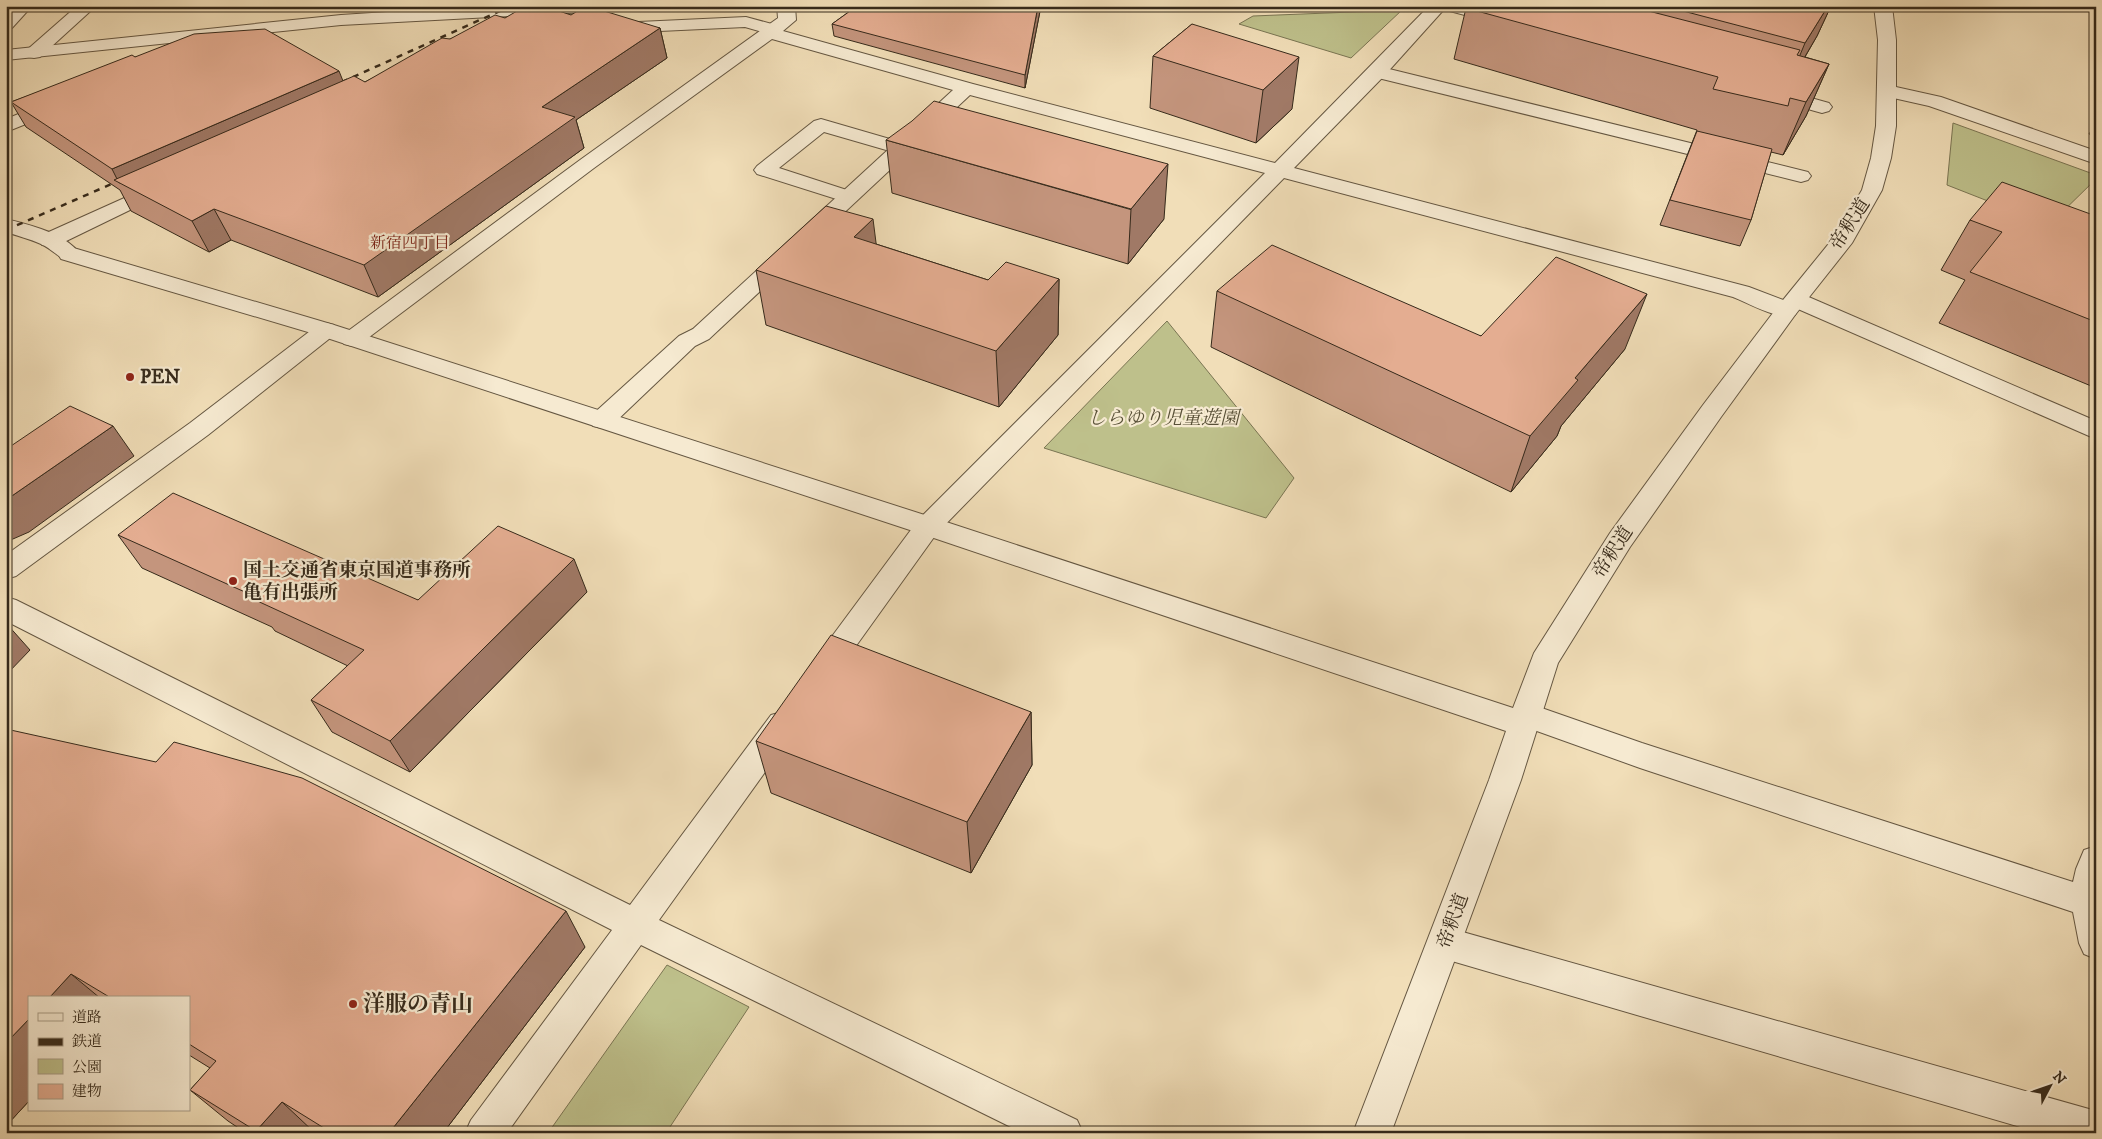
<svg xmlns="http://www.w3.org/2000/svg" width="2102" height="1139" font-family="'IM FELL DW Pica','Noto Serif JP',serif">
  <style>
    .green { fill: #bec08b; stroke: #7a7553 }
    .lines { fill: none; stroke-linecap: round; stroke-linejoin: round }
    .service-casing { stroke: #655742; stroke-width: 2 }
    .minor-casing { stroke: #655742; stroke-width: 2 }
    .tertiary-casing { stroke: #655742; stroke-width: 2 }
    .service { fill: #f6ead1; fill-rule: evenodd }
    .minor { fill: #f6ead1; fill-rule: evenodd }
    .tertiary { fill: #f6ead1; fill-rule: evenodd }
    .rail { stroke: #362a1b; stroke-width: 2.5; stroke-dasharray: 6 6; stroke-linecap: butt }
    .wall { fill: #c4957d; stroke: #362a1b }
    .shaded-wall { fill: #a07966; stroke: #362a1b }
    .building { fill: #e4ad91; stroke: #362a1b }
    .poi-dot { fill: #8f2418; stroke: #f6ead1; stroke-width: 2 }
    .labels { text-anchor: middle; dominant-baseline: central; stroke-width: 4.5; stroke-linejoin: round; paint-order: stroke }
    .far-neighbourhood-label { font-size: 16px; fill: #7a1f14; stroke: #f6ead1 }
    .street-label { font-size: 19px; fill: #362a1b; stroke: #f6ead1 }
    .poi-label { font-size: 19px; font-weight: bold; fill: #362a1b; stroke: #f6ead1; text-anchor: start }
    .park-label { font-size: 19px; font-style: italic; fill: #585037; stroke: #f6ead1 }
    .near-poi-label { font-size: 22px; font-weight: bold; fill: #362a1b; stroke: #f6ead1; text-anchor: start }
  </style>
  <rect width="100%" height="100%" fill="#f1deb8"/>
  <filter id="stains"><feTurbulence type="fractalNoise" baseFrequency=".004" numOctaves="4"/><feColorMatrix values="0 0 0 0 .2 0 0 0 0 .09 0 0 0 0 .02 0 0 0 .5 -.17"/></filter>
  <radialGradient id="worn" r=".72"><stop offset=".6" stop-color="#630" stop-opacity="0"/><stop offset="1" stop-color="#630" stop-opacity=".3"/></radialGradient>
  <path class="green" d="M1402 10 1351 58 1239 24 1253 16Z
    M1953 123 2096 175V179L2049 225 1947 185Z
    M1167 321 1294 478 1266 518 1044 448Z
    M667 965 749 1007 666 1133H548Z"/>
  <g class="lines">
    <defs>
      <path id="service" d="M14 6H32L12 28 6 29V14Z
        M77 6H96L40 57 34 58 28 57 25 53 28 49Z
        M1444 6H1472L1508 16 1511 20 1508 24 1502 25 1446 10Z
        M746 17 779 26 782 30 779 34 773 35 745 27 617 33 611 32 608 28 611 24 617 23Z
        M1377 66 1808 172 1811 176 1808 180 1801 182 1370 76 1368 72 1370 68Z
        M1775 88 1829 103 1832 107 1829 111 1822 113 1768 98 1766 94 1768 90Z
        M821 119 907 144 910 148 907 152 900 154 824 132 779 168 856 193 859 197 856 201 849 203 757 174 754 170 757 166 814 121Z
        M160 182 167 184 170 188 167 192 58 245 50 246 42 245 39 240 42 235Z"/>
      <path id="minor" d="M777 6H795L796 20 783 31 973 84 1275 163 1429 6H1447L1384 76 1294 168 1749 287 1786 301 1788 295 1796 293 1804 295 2096 421V439L1798 309 1795 315C1776 320 1751 304 1733 297L1284 178 937 533 833 678 823 682 813 678 808 670 813 662 919 519 1265 173 970 95 709 339 695 346 611 426 602 428 593 426 590 420 593 414 679 336 693 329 953 90 772 39 594 168 360 344 352 346 344 344 340 339 344 334 580 160 778 18Z
        M1887 85 1941 97 2096 151V164L1929 106 1880 95 1878 91 1880 87Z
        M56 99 63 101 66 105 63 109 6 132V119Z
        M6 219C30 225 65 233 80 254L77 259C60 263 55 250 41 244 30 239 18 236 6 232Z
        M326 323 334 325 338 330 334 335 208 435 16 576 6 579V555L190 423 318 325Z
        M6 597 16 600 630 905 771 715 782 712 793 715 797 724 793 733 659 920 1077 1120 1083 1133H1023L641 945 507 1133H465L471 1120 612 930 6 621Z
        M1533 705 1642 743 2073 882 2076 869 2084 850 2096 846V959L2084 954 2079 943 2073 912 1640 768 1534 730 1526 732 1515 729 1511 720 1515 711Z
        M1445 927 2096 1111V1133H2041L1445 959 1433 954 1428 943 1433 932Z"/>
      <path id="tertiary" d="M479 6H614L612 10 606 11 341 25 6 60V50L341 15Z
        M1874 6H1892L1896 40V126L1891 158 1882 190 1852 243 1795 315 1721 417 1630 547 1558 663 1521 780 1391 1133H1353L1489 780 1506 731 919 533 318 335 61 259 58 254 61 249 69 247 77 249 334 325 937 519 1513 708 1534 653 1610 533 1703 405 1779 305 1835 236 1862 190 1871 158 1876 126 1878 40Z"/>
    </defs>
    <use href="#service" class="service-casing"/>
    <use href="#minor" class="minor-casing"/>
    <use href="#tertiary" class="tertiary-casing"/>
    <use href="#service" class="service"/>
    <use href="#minor" class="minor"/>
    <use href="#tertiary" class="tertiary"/>
    <path class="rail" d="M342 82 511 6
      M6 230 123 179"/>
  </g>
  <path class="wall" d="M857 6H1041L1025 88 834 36 832 24Z
    M1467 6H1831L1817 36 1805 57 1829 64 1806 116 1783 155 1771 152 1751 220 1740 246 1660 225 1697 130 1454 59 1466 8Z
    M571 15 660 28 667 58 576 120 584 148 378 297 231 240 209 252 131 211 120 190 26 127 11 102 135 57 343 81 365 82 450 39 505 18Z
    M1192 24 1292 109 1256 143 1150 108 1153 56Z
    M2096 123V137L2089 134Z
    M886 140 1164 219 1128 264 892 193Z
    M2096 216V388L1939 323 1965 280 1941 270 1970 220Z
    M876 244 988 280 1059 279 1058 335 999 407 766 325 756 270Z
    M1217 291 1481 336 1625 349 1561 426 1557 436 1511 492 1211 347Z
    M118 535 418 600 587 592 410 772 332 732 311 700 348 666 275 631 272 627 142 568Z
    M1031 712 1032 765 971 873 771 793 756 741Z
    M6 729 585 947 443 1133H246L228 1121 190 1090 210 1068 189 1055V998H29V1101L6 1126Z"/>
  <path class="shaded-wall" d="M1038 6H1041L1025 88V75Z
    M1828 6H1831L1817 36 1786 89 1805 43Z
    M660 28 667 58 576 120 584 148 378 297 364 265 542 107Z
    M1299 57 1292 109 1256 143 1263 90Z
    M1829 64 1806 116 1783 155 1806 102Z
    M339 71 349 96 119 183 112 169Z
    M1168 164 1164 219 1128 264 1131 209Z
    M214 209 231 240 209 252 192 221Z
    M873 219 880 274 854 237Z
    M1059 279 1058 335 999 407 996 351Z
    M1647 294 1625 349 1561 426 1557 436 1511 492 1530 436 1575 378Z
    M113 426 134 456 29 532 6 542V500Z
    M574 559 587 592 410 772 390 741Z
    M6 623 30 650 6 675Z
    M1031 712 1032 765 971 873 967 822Z
    M566 911 585 947 443 1133H389Z
    M71 974 100 998H49Z
    M29 1019V1101L6 1126V1043Z
    M282 1102 315 1133H258L256 1131Z"/>
  <path class="building" d="M857 6H1038L1025 75 832 24Z
    M1467 6H1629L1800 50 1797 55 1829 64 1806 102 1790 98 1788 106 1713 89 1718 77 1466 8Z
    M1664 6H1828L1805 43Z
    M584 7H591L660 28 542 107 575 117 364 265 214 209 192 221 114 180 354 76 365 82 442 38 450 39 495 15 505 18 517 11 553 9 571 15Z
    M1192 24 1299 57 1263 90 1153 56Z
    M265 29 339 71 112 169 11 102 132 55 135 57 194 34Z
    M934 101 1168 164 1131 209 886 140 912 121Z
    M1697 131 1772 149 1751 220 1670 200Z
    M2002 182 2096 216V322L1970 272 2002 232 1970 220Z
    M826 206 873 219 854 237 988 280 1006 262 1059 279 996 351 756 270Z
    M1272 245 1481 336 1556 257 1647 294 1575 378 1578 380 1530 436 1217 291Z
    M70 406 113 426 6 500V446L7 445 8 448Z
    M173 493 418 600 498 526 574 559 390 741 311 700 364 650 253 599 256 597 118 535Z
    M831 635 1031 712 967 822 756 741Z
    M6 729 156 762 174 742 302 778 566 911 389 1133H332L282 1102 256 1131 190 1090 216 1061 189 1044V998H111L71 974 49 998H29V1019L6 1043Z"/>
  <g class="poi-dot">
    <circle cx="130" cy="377" r="5"/>
    <circle cx="233" cy="581" r="5"/>
    <circle cx="353" cy="1004" r="5"/>
  </g>
  <g class="labels">
    <g class="far-neighbourhood-label">
      <text x="410" y="243">新宿四丁目</text>
    </g>
    <g class="street-label">
      <text transform="translate(1850 224) rotate(-57)">帝釈道</text>
      <text transform="translate(1613 552) rotate(-57)">帝釈道</text>
      <text transform="translate(1453 921) rotate(-70)">帝釈道</text>
    </g>
    <g class="poi-label">
      <text x="140" y="377">PEN</text>
      <text x="243" y="570">国土交通省東京国道事務所<tspan x="243" dy="22">亀有出張所</tspan></text>
    </g>
    <g class="park-label">
      <text x="1163" y="418">しらゆり児童遊園</text>
    </g>
    <g class="near-poi-label">
      <text x="363" y="1004">洋服の青山</text>
    </g>
  </g>
  <rect width="2102" height="1139" fill="none" stroke="#f1deb8" stroke-width="25"/>
  <rect x="8" y="8" width="2087" height="1124" fill="none" stroke="#362a1b" stroke-width="2.5"/>
  <rect x="12" y="12" width="2077" height="1114" fill="none" stroke="#362a1b"/>
  <rect x="28" y="996" width="162" height="115" fill="#f6ead1" stroke="#a99d88"/>
  <rect x="38" y="1013" width="25" height="8" fill="#f6ead1" stroke="#a99d88"/>
  <text x="72" y="1022" font-size="15" fill="#362a1b">道路</text>
  <rect x="38" y="1038" width="25" height="8" fill="#362a1b" stroke="#a99d88"/>
  <text x="72" y="1046" font-size="15" fill="#362a1b">鉄道</text>
  <rect x="38" y="1059" width="25" height="15" fill="#bec08b" stroke="#a99d88"/>
  <text x="72" y="1072" font-size="15" fill="#362a1b">公園</text>
  <rect x="38" y="1084" width="25" height="15" fill="#e4ad91" stroke="#a99d88"/>
  <text x="72" y="1096" font-size="15" fill="#362a1b">建物</text>
  <g transform="translate(2050 1086) rotate(49)" stroke="#f6ead1" stroke-width="4" paint-order="stroke">
  <path d="M0-4L9 19L0 12L-9 19Z" fill="#362a1b"/>
  <text y="-8" font-size="14" font-weight="bold" text-anchor="middle" fill="#362a1b">N</text>
  </g>
  <rect width="100%" height="100%" filter="url(#stains)"/>
  <rect width="100%" height="100%" fill="url(#worn)"/>
</svg>
